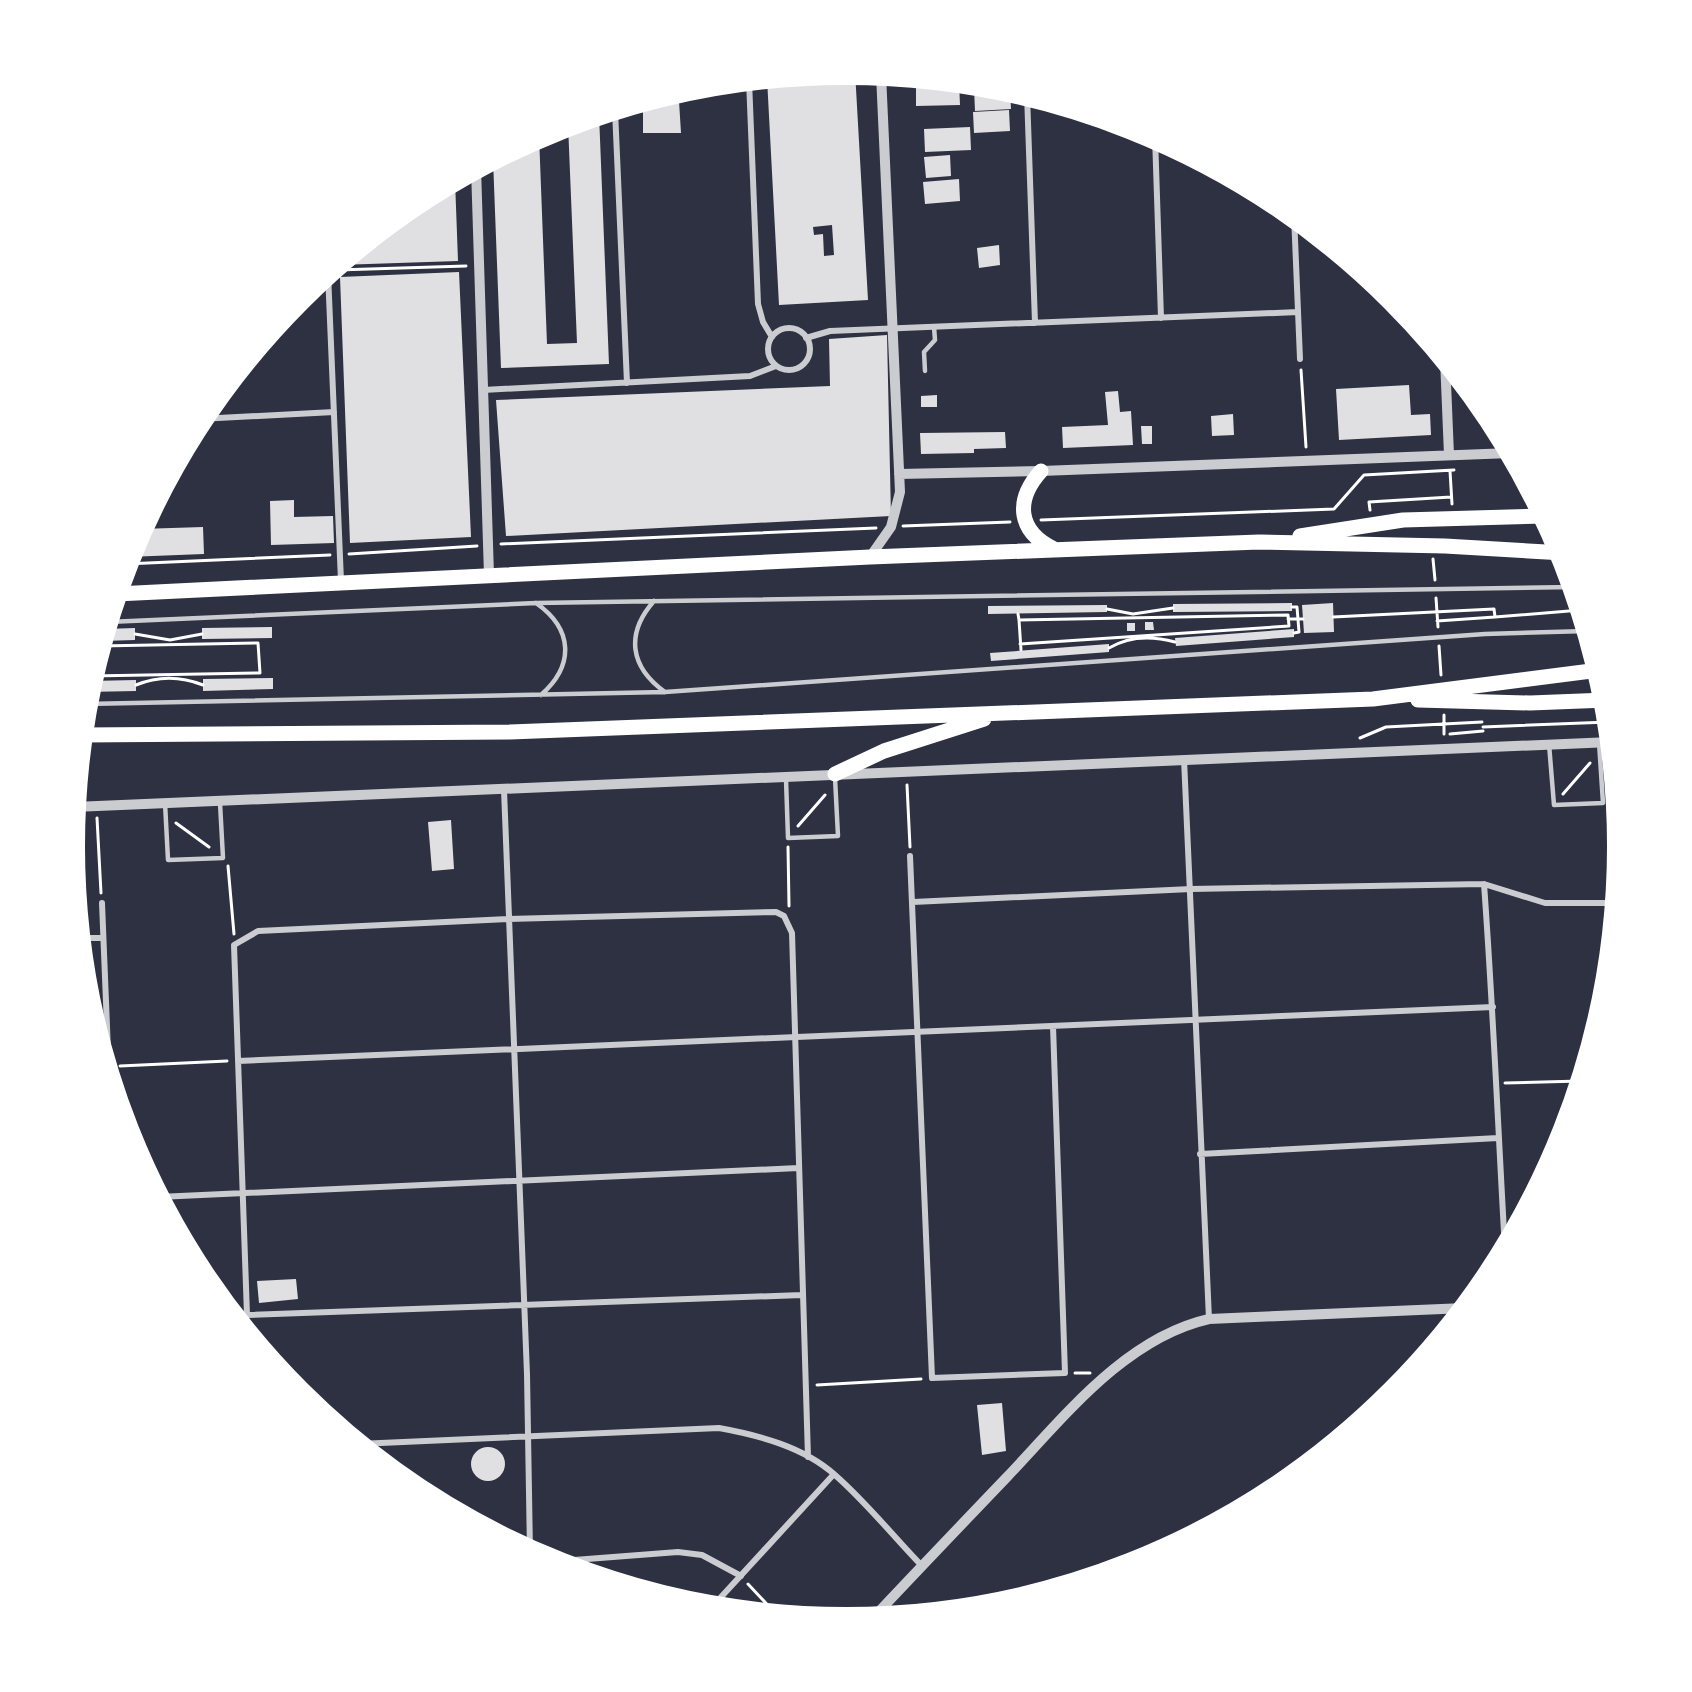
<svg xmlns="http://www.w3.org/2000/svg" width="1692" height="1692" font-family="'Exo 2',sans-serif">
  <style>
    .building { fill: #e0e0e3; fill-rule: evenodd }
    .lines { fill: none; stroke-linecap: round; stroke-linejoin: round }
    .path { stroke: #fff; stroke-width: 3 }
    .service { stroke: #caccd0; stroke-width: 4.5 }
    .minor { stroke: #caccd0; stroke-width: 6 }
    .tertiary { stroke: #caccd0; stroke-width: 10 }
    .trunk { stroke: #fff; stroke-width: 15 }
    .rim { fill: none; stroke: #fff; stroke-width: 8 }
  </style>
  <rect width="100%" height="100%" fill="#2d3142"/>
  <path class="building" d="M846 71H855L868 300 779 305 767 78ZM832 225 834 255 824 256 823 234 814 235 813 227Z
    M916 77 959 82 960 105 916 106Z
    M999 86 1010 89 1011 109 975 111 974 88Z
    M688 88V100L679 101 681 133H643V106L633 104Z
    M1009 110 1010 131 974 133 973 112Z
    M599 114 609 364 501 368 493 159 539 135 547 344 577 343 568 124Z
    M970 127 971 150 925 152 924 129Z
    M950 155 951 176 926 178 924 157Z
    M959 179 960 201 925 204 923 182Z
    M455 180 458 261 338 265 415 201Z
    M999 245 1000 265 979 268 977 248Z
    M459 272 471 537 350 543 340 277Z
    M887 335 891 516 506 536 496 400 830 386 829 339Z
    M1409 385 1411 415 1430 414 1431 435 1339 440 1336 389Z
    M1118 391 1120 412 1131 411 1133 445 1063 448 1062 427 1108 425 1105 392Z
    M1473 393 1477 398 1491 415 1474 416Z
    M937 395V407H921V396Z
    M1233 414 1234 435 1212 436 1211 416Z
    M1141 426H1152V444H1142Z
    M1005 432 1006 448 974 449V453L921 454 920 433Z
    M294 500V517L333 516 334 543 271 545 270 501Z
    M203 527 204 554 127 557 140 529Z
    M1292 603V611L1173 612V604Z
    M1333 603 1334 632 1304 633 1302 605Z
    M1107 605V612L988 614V606Z
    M1145 622H1153L1154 630H1145Z
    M1127 623H1135V631H1127Z
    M272 627V638L202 639V628Z
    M135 628V640L102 641 105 629Z
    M1294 629V637L1176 646 1175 638Z
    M1109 644V652L991 661 990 653Z
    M273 678V689L203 691V679Z
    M136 680V691L86 692 90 681Z
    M451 820 454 869 432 871 428 822Z
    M296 1279 298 1299 259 1303 257 1281Z
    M1002 1403 1006 1451 982 1455 977 1405Z
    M471 1464a17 17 0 1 1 34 0a17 17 0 1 1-34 0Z"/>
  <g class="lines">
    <path class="path" d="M337 270 466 266
      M1301 370 1306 447
      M1450 471 1452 504
      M1370 510 1369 502 1451 497
      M1041 520 1334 509 1364 475 1454 470
      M903 526 1010 522
      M501 544 876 528
      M349 554 477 546
      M1433 559 1435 580
      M125 564 330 555
      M1436 598 1438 627
      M1292 607H1297L1299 632 1294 633
      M1107 609 1133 614 1173 608
      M1018 614 1019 620
      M1333 617 1494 609 1495 617 1437 621
      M1495 617 1581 610
      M1288 619H1303
      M135 634 170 640 202 634
      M1020 644 1289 626 1288 615 1019 620 1021 650
      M1439 646 1441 675
      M1109 648C1129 636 1153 636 1175 642
      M91 676 260 673 258 643 100 646
      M136 685C158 676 180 676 203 685
      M1444 715V734
      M1483 727 1609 722
      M1450 734 1483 731
      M1360 738 1386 727 1482 722
      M907 785 910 847
      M1563 794 1590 763
      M97 818 101 893
      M176 823 209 847
      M798 826 825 795
      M788 847 789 906
      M228 866 234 934
      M120 1066 227 1061
      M1505 1083 1581 1081
      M1075 1373H1090
      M817 1385 921 1379
      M748 1584 777 1615"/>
    <path class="service" d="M925 371 924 352 935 340 934 327
      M654 601C625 634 630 667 665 692
      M536 603C573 629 575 665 541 695
      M108 622 536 603 1574 587
      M85 704 665 692 1485 634 1587 631
      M1549 744 1554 805 1603 803 1599 742
      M786 779 788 838 838 836 835 778
      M165 803 168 860 223 858 220 803"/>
    <path class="minor" d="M749 80 758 304 763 322 772 337
      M1027 94 1035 323
      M615 110 627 383
      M1155 136 1161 318
      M1294 215 1300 359
      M328 273 341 581
      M768 349a21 21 0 1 1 42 0a21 21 0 1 1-42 0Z
      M806 338 830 331 1298 312
      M483 390 750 376 776 366
      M199 419 334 412
      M1184 759 1209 1319
      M504 790 527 1374 530 1552
      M910 856 932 1378 1065 1373 1053 1026
      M1484 884C1493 1006 1498 1128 1505 1250
      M913 902 1191 889 1484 884 1545 903H1616
      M102 903 109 1076
      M80 938H103
      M238 1061 1493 1007
      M1200 1154 1498 1138
      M158 1197 798 1168
      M802 1295 247 1315 234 945 258 931 508 919 776 912 784 916 792 933 808 1457
      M358 1444 719 1428C758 1435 804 1447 835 1475 866 1502 893 1536 922 1566
      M548 1562 678 1552 702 1555 741 1576
      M711 1608 834 1474"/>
    <path class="tertiary" d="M476 168 489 575
      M1445 359 1449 455
      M899 474 1041 471 1511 453
      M870 557 891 527 900 492 881 74
      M74 807 1611 742
      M872 1619C917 1571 962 1524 1007 1477 1064 1417 1125 1338 1209 1319L1465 1308"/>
    <path class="trunk" d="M1041 471C1015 500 1017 531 1054 549
      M1300 536 1403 520 1545 516
      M116 594 870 557 1259 542 1445 546 1564 553
      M1418 700 1530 703 1607 700
      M81 735 510 732 1373 699 1599 670
      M835 774 884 751 984 719"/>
  </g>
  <path d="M0 0H1692V1692H0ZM81 846a765 765 0 1 1 1530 0a765 765 0 1 1-1530 0Z" fill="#fff" fill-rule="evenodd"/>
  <path class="rim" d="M81 846a765 765 0 1 1 1530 0a765 765 0 1 1-1530 0Z"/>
</svg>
